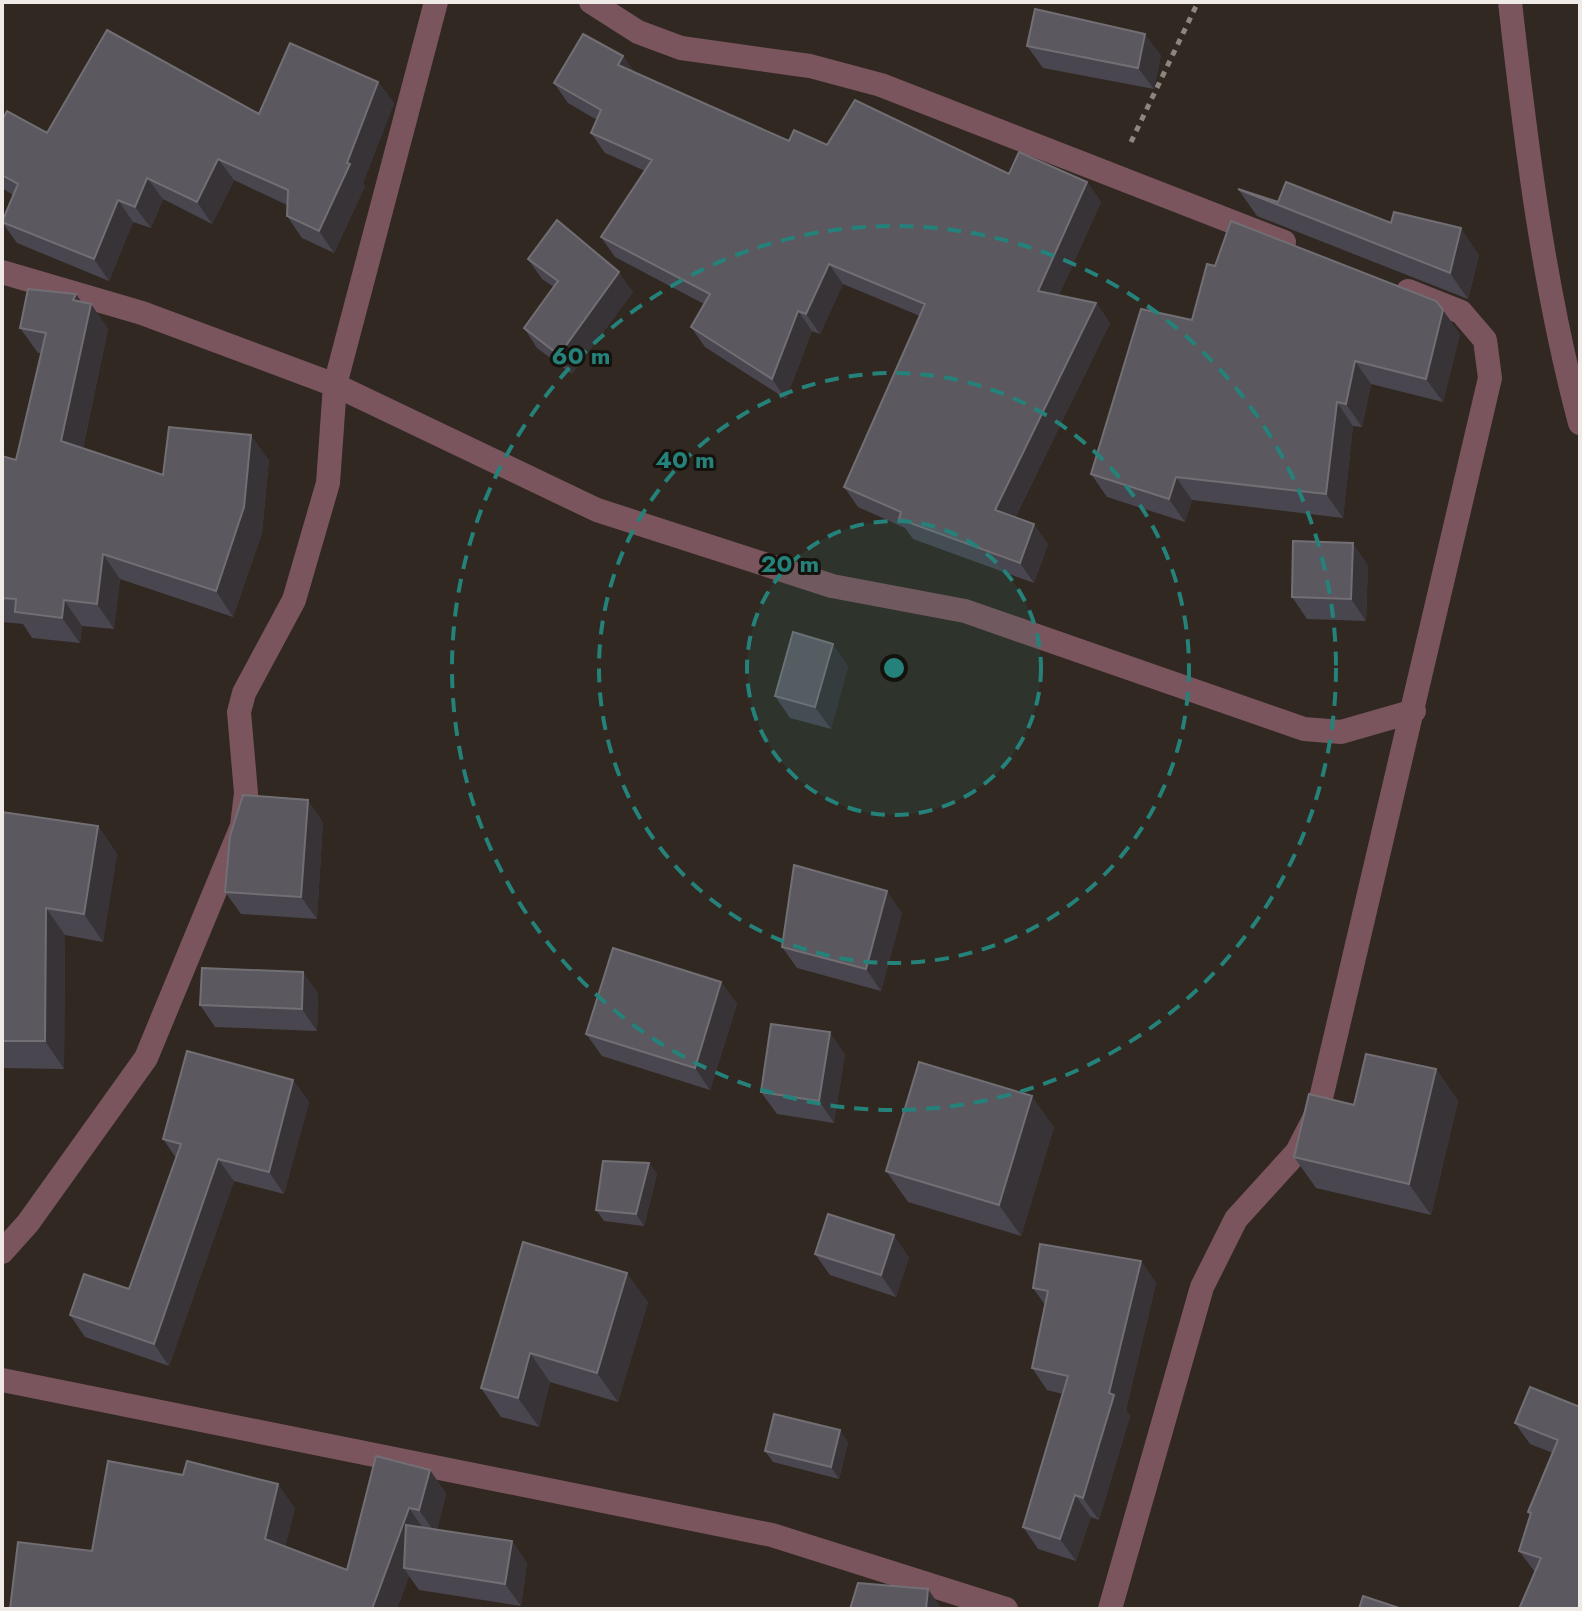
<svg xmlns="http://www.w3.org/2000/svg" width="1582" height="1611" font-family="Jost,sans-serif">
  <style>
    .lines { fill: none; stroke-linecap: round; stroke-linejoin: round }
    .path { stroke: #8d8680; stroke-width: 5; stroke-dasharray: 6 6; stroke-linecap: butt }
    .minor { stroke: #7b555d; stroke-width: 24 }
    .wall { fill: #49464f }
    .shaded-wall { fill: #383336 }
    .building { fill: #5b585f; stroke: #726f74; stroke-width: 2 }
    .ring { fill: none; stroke: #25827a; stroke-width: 4; stroke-dasharray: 14 10 }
    .centre { fill: #25827a; stroke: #15120e; stroke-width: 4 }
    .ring-label { font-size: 24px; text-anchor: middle; font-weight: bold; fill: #25827a; stroke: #15120e; stroke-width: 6; stroke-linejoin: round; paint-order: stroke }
  </style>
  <rect width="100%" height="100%" fill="#302821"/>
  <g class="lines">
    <path class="path" d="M1131 142 1198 2"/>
    <path class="minor" d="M591 2 638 32 681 48 810 66 881 85 1284 242
      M1510 2C1526 144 1543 284 1580 423
      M2 272 142 313 335 385 597 510 832 586 965 611 1304 729 1341 732 1414 711
      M2 1252 28 1223 146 1058 242 826 246 793 239 712 244 693 294 600 328 483 335 385 436 2
      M2 1380 772 1535 1006 1609
      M1110 1609 1202 1287 1236 1219 1297 1152 1318 1111 1490 378 1485 340 1461 312 1408 291"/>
  </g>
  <path class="wall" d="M1027 46 1161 55 1154 89 1043 68Z
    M623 56 634 72 789 141 827 145 1009 174 1087 182 1101 202 1059 295 1096 303 1110 323 1015 518 1048 544 1034 583 913 539 905 528 858 507 844 487 920 316 843 284 820 334 812 331 786 399 705 347 691 327 704 304 615 257 601 237 645 171 605 153 591 133 597 120 568 103 554 83Z
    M378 82 394 103 363 183 365 186 334 253 302 238 287 216V205L234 180 212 224 163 199 151 228 133 222 109 281 17 243 2 222 13 195 2 188V120L47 133 259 114Z
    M1238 189 1278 202 1391 223 1479 255 1468 299 1257 216Z
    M528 259 633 292 572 374 537 348 524 328 554 287 542 279Z
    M76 294 81 302 91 304 108 329 83 448 163 475 269 460 262 533 233 617 120 579 114 629 82 626 80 643 32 638 23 624 2 622V456L16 460 41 353H38L20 328Z
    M1192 320 1460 334 1443 402 1371 384 1362 427 1353 426 1343 518 1192 500 1185 522 1107 497 1091 474Z
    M1368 565 1366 621 1307 619 1292 597Z
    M848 666 831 729 790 718 775 696Z
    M2 812 98 826 117 854 103 942 65 935 64 1069 2 1068Z
    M323 822 317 919 241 914 225 892Z
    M902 913 881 991 797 968 782 947Z
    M721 982 737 1004 710 1090 602 1056 586 1034Z
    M318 993 317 1031 215 1027 200 1005Z
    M845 1054 834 1123 777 1114 761 1092Z
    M1436 1069 1458 1101 1431 1215 1316 1188 1294 1157 1354 1105Z
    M293 1080 309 1102 284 1194 234 1181 169 1366 85 1337 70 1315 129 1289 176 1158 163 1139Z
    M1054 1127 1021 1236 908 1202 886 1171Z
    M649 1163 657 1174 644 1226 604 1221 596 1210Z
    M523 1242 648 1302 618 1402 550 1382 539 1427 501 1417 481 1388Z
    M815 1254 909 1257 896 1297 830 1275Z
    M1141 1261 1156 1283 1126 1410 1130 1416 1099 1520 1091 1517 1076 1561 1038 1549 1023 1527 1063 1394 1047 1390 1032 1368 1045 1305 1033 1288Z
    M1580 1407V1609L1535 1572 1519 1551 1530 1515 1528 1512 1553 1453 1530 1444 1515 1423Z
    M848 1442 839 1479 773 1462 765 1451Z
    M430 1470 446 1494 437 1530 512 1541 527 1563 521 1606 419 1590 409 1576 397 1609H10L92 1551 295 1508 285 1547 347 1570Z"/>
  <path class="shaded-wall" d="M1145 34 1161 55 1154 89 1138 68Z
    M623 56 637 76 618 65Z
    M378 82 394 103 363 183 365 186 334 253 319 231 347 163Z
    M218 159 234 180 212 224 197 202Z
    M147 178 163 199 151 228 135 207Z
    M1087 182 1101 202 1052 311 1038 291Z
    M118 200 133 222 109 281 94 259Z
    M1461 228 1479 255 1468 299 1450 273Z
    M829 264 843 284 820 334 806 314Z
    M619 272 633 292 572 374 559 355Z
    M76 294 89 313 91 304 108 329 79 466 61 441 73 300Z
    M1096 303 1110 323 1009 530 995 510Z
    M1443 310 1460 334 1443 402 1426 379Z
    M798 311 812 331 786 399 772 379Z
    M1355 361 1371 384 1362 427 1346 404Z
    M1337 402 1353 426 1343 518 1326 494Z
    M251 435 269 460 262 533 233 617 216 591Z
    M1176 477 1192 500 1185 522 1169 499Z
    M1034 524 1048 544 1034 583 1020 563Z
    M1353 543 1368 565 1366 621 1351 599Z
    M103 554 120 579 114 629 97 604Z
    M64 600 82 626 80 643 62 618Z
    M833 644 848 666 831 729 815 707Z
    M308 800 323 822 317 919 301 897Z
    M98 826 117 854 103 942 84 914Z
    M887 891 902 913 881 991 866 969Z
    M46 908 65 935 64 1069 45 1041Z
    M303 972 318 993 317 1031 302 1009Z
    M721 982 737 1004 710 1090 695 1068Z
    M830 1032 845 1054 834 1123 819 1101Z
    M1436 1069 1458 1101 1431 1215 1409 1184Z
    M293 1080 309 1102 284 1194 269 1172Z
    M1032 1096 1054 1127 1021 1236 999 1205Z
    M218 1159 234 1181 169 1366 154 1344Z
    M649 1163 657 1174 644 1226 636 1214Z
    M894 1235 909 1257 896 1297 881 1275Z
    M1141 1261 1156 1283 1126 1410 1130 1416 1099 1520 1083 1498Z
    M627 1273 648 1302 618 1402 597 1373Z
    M530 1353 550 1382 539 1427 518 1398Z
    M840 1430 848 1442 839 1479 831 1467Z
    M430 1470 446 1494 436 1534 419 1510Z
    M278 1484 295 1508 281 1563 265 1539Z
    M1075 1495 1091 1517 1076 1561 1060 1539Z
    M409 1508 425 1531 404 1568 409 1576 397 1609H372Z
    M512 1541 527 1563 521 1606 505 1584Z
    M928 1589 942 1609H926Z"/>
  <path class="building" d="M1035 9 1145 34 1138 68 1027 46Z
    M107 30 259 114 290 43 378 82 347 163 350 164 319 231 287 216 288 190 218 159 197 202 147 178 135 207 118 200 94 259 2 222 18 184 2 175V120L7 111 47 133Z
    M583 34 623 56 618 65 789 141 794 130 827 145 855 100 1009 174 1019 152 1087 182 1038 291 1096 303 995 510 1034 524 1020 563 899 519 901 512 844 487 925 304 829 264 806 314 798 311 772 379 691 327 710 294 601 237 652 160 591 133 601 110 554 83Z
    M1286 182 1391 223 1394 212 1461 228 1450 273 1238 189 1278 202Z
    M557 220 619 272 559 355 524 328 558 281 528 259Z
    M1231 221 1436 301 1443 310 1426 379 1355 361 1346 404 1337 402 1326 494 1176 477 1169 499 1091 474 1141 309 1192 320 1207 264 1215 266Z
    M28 289 76 294 73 300 91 304 61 441 163 475 169 427 251 435 244 507 216 591 103 554 97 604 64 600 62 618 15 612 16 599 2 598V456L16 460 46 333 20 328Z
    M1293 541 1353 543 1351 599 1292 597Z
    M793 632 833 644 815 707 775 696Z
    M243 795 308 800 301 897 225 892 230 836Z
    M2 812 98 826 84 914 46 908 45 1041H2Z
    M794 865 887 891 866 969 782 947Z
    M613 948 721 982 695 1068 586 1034Z
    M202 968 303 972 302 1009 200 1005Z
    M771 1024 830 1032 819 1101 761 1092Z
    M187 1051 293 1080 269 1172 218 1159 154 1344 70 1315 84 1274 129 1289 181 1144 163 1139Z
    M1366 1054 1436 1069 1409 1184 1294 1157 1309 1094 1354 1105Z
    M919 1062 1032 1096 999 1205 886 1171Z
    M603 1161 649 1163 636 1214 596 1210Z
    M828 1214 894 1235 881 1275 815 1254Z
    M523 1242 627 1273 597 1373 530 1353 518 1398 481 1388Z
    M1040 1244 1141 1261 1109 1393 1114 1395 1083 1498 1075 1495 1060 1539 1023 1527 1068 1376 1032 1368 1048 1291 1033 1288Z
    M1530 1387 1580 1407V1609H1519L1541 1558 1519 1551 1531 1513 1528 1512 1558 1440 1515 1423Z
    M774 1414 840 1430 831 1467 765 1451Z
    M376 1456 430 1470 419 1510 409 1508 372 1609H10L18 1542 92 1551 108 1461 183 1475 187 1461 278 1484 265 1539 347 1570Z
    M406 1525 512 1541 505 1584 404 1568Z
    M858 1583 928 1589 926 1609H850Z
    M1363 1596 1402 1609H1359Z"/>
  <circle cx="894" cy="668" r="147" fill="#25827a" fill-opacity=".12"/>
  <g class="ring">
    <circle cx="894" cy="668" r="147"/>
    <circle cx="894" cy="668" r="295"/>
    <circle cx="894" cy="668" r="442"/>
  </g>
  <circle cx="894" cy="668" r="12" class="centre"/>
  <g class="ring-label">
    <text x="581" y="364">60 m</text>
    <text x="685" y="468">40 m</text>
    <text x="790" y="572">20 m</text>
  </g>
  <rect width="1582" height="1611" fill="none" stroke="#efeae5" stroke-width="8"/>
</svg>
